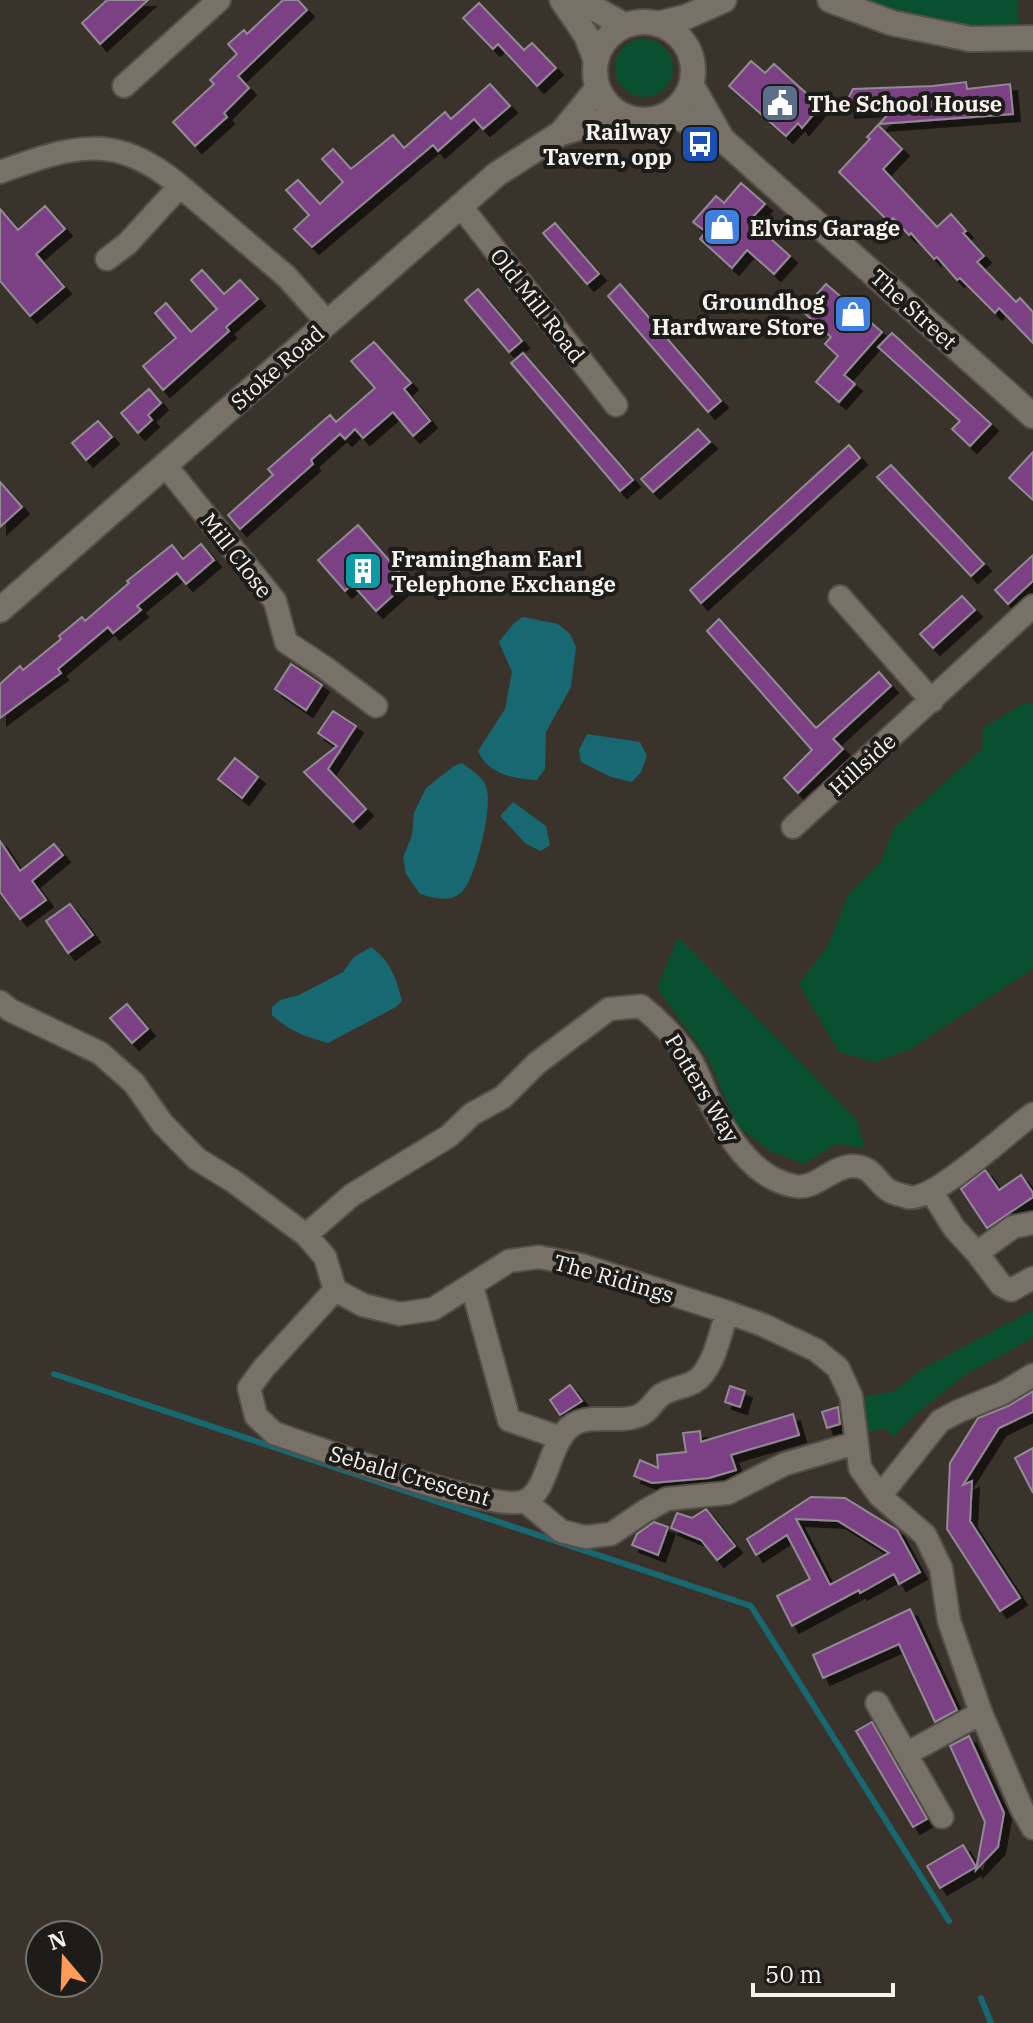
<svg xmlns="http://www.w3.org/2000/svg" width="1033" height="2023" font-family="'IBM Plex Serif',serif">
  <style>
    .green { fill: #095031 }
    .water { fill: #186872 }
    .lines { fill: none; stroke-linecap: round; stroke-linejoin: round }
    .stream { stroke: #186872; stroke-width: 6 }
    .building { fill: #7b4185; stroke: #928a93; stroke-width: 2; fill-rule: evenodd; filter: url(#shadow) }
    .street-casing { stroke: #544f48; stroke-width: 26 }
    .secondary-casing { stroke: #544f48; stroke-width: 28 }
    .street { stroke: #787168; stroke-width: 22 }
    .secondary { stroke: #787168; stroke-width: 24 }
    .labels { text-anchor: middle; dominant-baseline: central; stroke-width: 8; stroke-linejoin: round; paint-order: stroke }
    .poi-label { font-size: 22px; font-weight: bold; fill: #f6f2ed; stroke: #1e1c18; text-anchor: start }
    .street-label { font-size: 22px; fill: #f6f2ed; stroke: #1e1c18 }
  </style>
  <defs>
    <filter id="shadow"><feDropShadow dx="7" dy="7" stdDeviation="0" flood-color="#0009"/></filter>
  </defs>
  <rect width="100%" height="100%" fill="#3a332c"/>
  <path class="green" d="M831 0H1018L1019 29 974 28Z
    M615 68a29 29 0 1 1 58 0a29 29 0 1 1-58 0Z
    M1033 703V969L910 1049 876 1062 839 1052 799 984 828 946 848 895 880 863 894 828 982 749 983 728 1023 704Z
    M678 937 857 1120 865 1148 836 1144 804 1164 771 1151 738 1127 708 1058 657 988Z
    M1033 1310V1338L965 1375 916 1414 894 1437 885 1428 867 1433 865 1396 893 1392 924 1368Z"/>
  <path class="water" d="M523 617 558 624 570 634 576 647 571 687 546 732 545 769 537 780C513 779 488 774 478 751L505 709 512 672 499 642 514 623Z
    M587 734 640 742 647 756 641 772 632 782 611 777 581 762 579 750Z
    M462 763C469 768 481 776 485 784 495 801 476 878 462 892 450 903 434 898 420 894L406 874 403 857 412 835 414 813 426 788 454 766Z
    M513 802 546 826 550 845 541 851 526 844 500 816Z
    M371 947C391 962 396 978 402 1001L396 1007 328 1043C307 1037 288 1031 272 1015V1007L280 1000 299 995 343 972 354 957Z"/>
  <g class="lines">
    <path class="stream" d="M54 1374 751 1606 949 1921
      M981 1998 991 2023"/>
  </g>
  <path class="building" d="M107 0H148L100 44 82 23Z
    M283 0H298L307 10 238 76 249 88 224 113 227 117 195 146 173 122 214 84 210 80 237 54 228 44 244 30 247 34Z
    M479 3 524 50 532 43 556 68 537 86 498 44 493 49 463 18Z
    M751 61 765 73 774 64 807 94 805 97 818 109 802 128 798 123 786 136 729 86Z
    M966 82 967 89 1010 84 1013 114 879 124 894 108 848 111 847 101 853 89 933 86Z
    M490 84 510 106 483 129 474 119 438 151 433 145 312 247 294 229 309 215 286 190 298 180 320 204 343 182 322 159 333 149 351 169 393 135 404 148 445 112 451 119Z
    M878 125 902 149 883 169 937 227 951 214 966 231 963 233 984 256 977 262 1016 302 1020 298 1033 312V343L999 308 995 313 960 278 957 280 937 257 934 259 911 233 909 235 893 218 889 222 839 172 870 139 867 137Z
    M741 183 765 204 750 220 790 256 774 274 747 250 732 268 700 239 706 232 693 222 716 196 724 203Z
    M45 206 65 229 36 254 64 287 30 316 0 281V209L18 230Z
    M555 223 599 274 587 284 543 233Z
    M202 270 224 294 240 280 258 299 226 327 229 331 163 390 143 366 176 338 155 313 166 303 191 332 217 309 191 280Z
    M620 284 721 401 708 412 608 296Z
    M826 284 882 332 844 375 855 384 839 402 816 382 838 356 825 344 831 337 802 311Z
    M478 289 522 341 509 352 465 300Z
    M892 333 991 424 970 446 952 429 960 421 878 347Z
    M374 342 411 383 404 389 430 421 413 436 393 412 363 438 355 429 345 439 340 434 311 460 313 464 240 529 228 515 273 475 268 469 330 415 336 422 375 388 351 361Z
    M523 353 633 480 620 491 511 363Z
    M149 389 161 403 148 415 152 420 138 433 121 413Z
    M98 421 112 437 86 460 72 443Z
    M698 429 710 442 653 492 641 479Z
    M849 445 860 458 701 603 690 590Z
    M1033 452V500L1009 478Z
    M891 465 984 564 971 576 877 477Z
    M0 482 22 507 0 527Z
    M358 525 408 582 376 611 352 584 345 591 318 560Z
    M201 544 214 560 186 584 177 573 137 606 141 610 113 633 108 627 58 669 61 673 0 718V684L20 666 23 670 61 639 59 636 82 617 85 621 129 583 127 581 172 545 183 559Z
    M1033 555V581L1008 604 995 590Z
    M962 596 975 610 933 648 920 634Z
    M719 619 816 728 879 672 891 686 833 739 843 749 798 793 784 778 812 750 707 631Z
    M291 664 322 685 306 710 275 689Z
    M333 711 356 726 328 769 366 809 353 822 304 772 337 746 318 733Z
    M235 758 258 777 242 798 218 779Z
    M0 841 20 871 54 844 63 855 32 881 46 900 20 919 0 892Z
    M70 904 93 935 68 953 46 921Z
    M127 1004 148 1029 132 1043 110 1018Z
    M985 1170 999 1190 1021 1175 1033 1193V1197L987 1228 961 1189Z
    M570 1385 582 1401 560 1415 550 1400Z
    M730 1386 745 1391 740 1407 725 1402Z
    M1033 1391V1412L999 1428 963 1485 972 1481 970 1521 1020 1598 1000 1611 947 1529 950 1463 978 1418 1008 1406Z
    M838 1407 840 1424 827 1428 822 1412Z
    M793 1414 799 1435 731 1455 736 1470 709 1478 652 1483 634 1476 640 1460 658 1468 657 1455 686 1452 683 1433 700 1431 701 1442Z
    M1033 1448V1493L1015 1458Z
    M811 1497 845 1498 897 1530 920 1572 899 1584 894 1574 860 1593 859 1590 792 1626 777 1596 810 1579 787 1535 756 1555 747 1539ZM796 1519 838 1521 889 1553 830 1585Z
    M706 1509 735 1546 717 1560 701 1540 671 1528 677 1513 692 1518Z
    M654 1522 668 1527 658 1555 632 1545 637 1534Z
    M910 1609 957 1710 935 1722 899 1644 823 1678 813 1655Z
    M872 1722 927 1819 913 1827 856 1731Z
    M969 1736 1004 1813 998 1847 976 1870 985 1822 950 1746Z
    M963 1845 976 1867 940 1888 927 1866Z"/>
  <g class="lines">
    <defs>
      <path id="street" d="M124 86 219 0
        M0 172C72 146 115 131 180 186
        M460 205 616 405
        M107 259 127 244 180 186 286 276 328 323
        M165 465 275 601 286 642 324 667 376 706
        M840 597 932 701
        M793 827 1033 606
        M0 1002 10 1010 100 1053 134 1083 162 1123 197 1159 233 1181 306 1235 325 1257 335 1290 363 1305 400 1314 433 1309 509 1261 539 1257 581 1265 727 1312 763 1325 816 1350 838 1368 851 1396 860 1468 880 1496 925 1535 941 1568 949 1621 981 1713 1022 1809 1033 1828
        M931 1191 954 1228 977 1253 1001 1285 1011 1290 1033 1278
        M306 1235 352 1195 449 1136 472 1114 503 1097 537 1063 609 1009 641 1006C661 1022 676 1038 690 1059 698 1071 702 1085 708 1098 726 1133 752 1179 795 1186 815 1190 830 1168 851 1166 874 1165 876 1184 890 1191 895 1194 902 1195 908 1197 933 1203 1010 1130 1033 1114
        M977 1253 1013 1227 1033 1223
        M472 1286 509 1420 561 1438
        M335 1290 263 1369 249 1388 256 1416 274 1433C314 1447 495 1513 525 1501 551 1490 548 1434 578 1422 597 1415 620 1423 638 1416 649 1412 652 1403 660 1396 670 1388 683 1388 694 1382 714 1370 720 1333 727 1312
        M880 1496 940 1421 959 1411 1003 1393 1033 1375
        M525 1501 561 1531 585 1537 611 1534 645 1511 667 1499 728 1493 785 1464 856 1443
        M877 1703 906 1754 981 1713
        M906 1754 942 1817"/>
      <path id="secondary" d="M562 0 586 35 596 61
        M579 0 624 25
        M830 0 892 23 970 39 1033 38
        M595 71a49 49 0 1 1 98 0a49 49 0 1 1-98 0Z
        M661 23 686 17 724 0
        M692 86 722 139
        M670 113 722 139 1033 416
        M561 133 598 88
        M0 610 497 174 561 133 623 115"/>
    </defs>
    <use href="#street" class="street-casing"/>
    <use href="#secondary" class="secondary-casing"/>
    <use href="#street" class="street"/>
    <use href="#secondary" class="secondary"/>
  </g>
  <defs>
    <symbol id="civic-square" viewBox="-11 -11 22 22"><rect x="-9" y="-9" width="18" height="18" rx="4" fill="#5c6f8a" stroke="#1e1c18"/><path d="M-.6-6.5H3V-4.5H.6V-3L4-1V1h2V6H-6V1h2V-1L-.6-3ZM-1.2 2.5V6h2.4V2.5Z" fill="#fff"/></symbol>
    <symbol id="bus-square" viewBox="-11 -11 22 22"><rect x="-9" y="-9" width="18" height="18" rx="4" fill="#1a4fb4" stroke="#1e1c18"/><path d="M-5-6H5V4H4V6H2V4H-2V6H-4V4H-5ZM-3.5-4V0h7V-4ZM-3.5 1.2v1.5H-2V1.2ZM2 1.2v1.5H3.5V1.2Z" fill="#fff"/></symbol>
    <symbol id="shop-square" viewBox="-11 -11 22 22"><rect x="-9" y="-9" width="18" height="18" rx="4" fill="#3f7fe0" stroke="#1e1c18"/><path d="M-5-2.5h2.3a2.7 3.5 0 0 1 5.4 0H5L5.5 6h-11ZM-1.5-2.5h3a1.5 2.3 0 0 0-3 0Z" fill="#fff"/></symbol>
    <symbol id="building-square" viewBox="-11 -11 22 22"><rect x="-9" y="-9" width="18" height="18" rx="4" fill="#0f9aa8" stroke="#1e1c18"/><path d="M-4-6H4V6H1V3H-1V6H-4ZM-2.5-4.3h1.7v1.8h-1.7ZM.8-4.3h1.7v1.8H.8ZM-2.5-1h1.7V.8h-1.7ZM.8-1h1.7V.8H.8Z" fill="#fff"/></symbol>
  </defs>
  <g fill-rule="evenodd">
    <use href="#civic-square" x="758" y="81" width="44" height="44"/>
    <use href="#bus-square" x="678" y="122" width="44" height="44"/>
    <use href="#shop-square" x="700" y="205" width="44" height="44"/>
    <use href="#shop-square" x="831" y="292" width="44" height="44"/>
    <use href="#building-square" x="341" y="549" width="44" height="44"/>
  </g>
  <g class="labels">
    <g class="poi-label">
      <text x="808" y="103">The School House</text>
      <text x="672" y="131" text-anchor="end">Railway<tspan x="672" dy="25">Tavern, opp</tspan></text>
      <text x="750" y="227">Elvins Garage</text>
      <text x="825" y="301" text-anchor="end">Groundhog<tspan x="825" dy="25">Hardware Store</tspan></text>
      <text x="391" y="558">Framingham Earl<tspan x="391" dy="25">Telephone Exchange</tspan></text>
    </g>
    <g class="street-label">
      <text transform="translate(538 305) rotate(52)">Old Mill Road</text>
      <text transform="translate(914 309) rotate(42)">The Street</text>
      <text transform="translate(277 367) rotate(-41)">Stoke Road</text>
      <text transform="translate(237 555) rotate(52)">Mill Close</text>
      <text transform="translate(862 764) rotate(-42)">Hillside</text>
      <text transform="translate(703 1088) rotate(59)">Potters Way</text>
      <text transform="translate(614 1278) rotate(16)">The Ridings</text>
      <text transform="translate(410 1475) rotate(16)">Sebald Crescent</text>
    </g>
  </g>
  <g transform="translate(64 1959) rotate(341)"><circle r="38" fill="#1e1c18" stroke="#74726d" stroke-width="2"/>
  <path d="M0-6L14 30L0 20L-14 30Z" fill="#fe9b59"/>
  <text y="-12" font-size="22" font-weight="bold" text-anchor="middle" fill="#f6f2ed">N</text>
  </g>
  <path d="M753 1983v12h140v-12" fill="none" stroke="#f6f2ed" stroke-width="4"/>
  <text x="765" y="1983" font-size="24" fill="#f6f2ed" stroke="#1e1c18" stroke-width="6" paint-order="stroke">50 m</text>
</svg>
